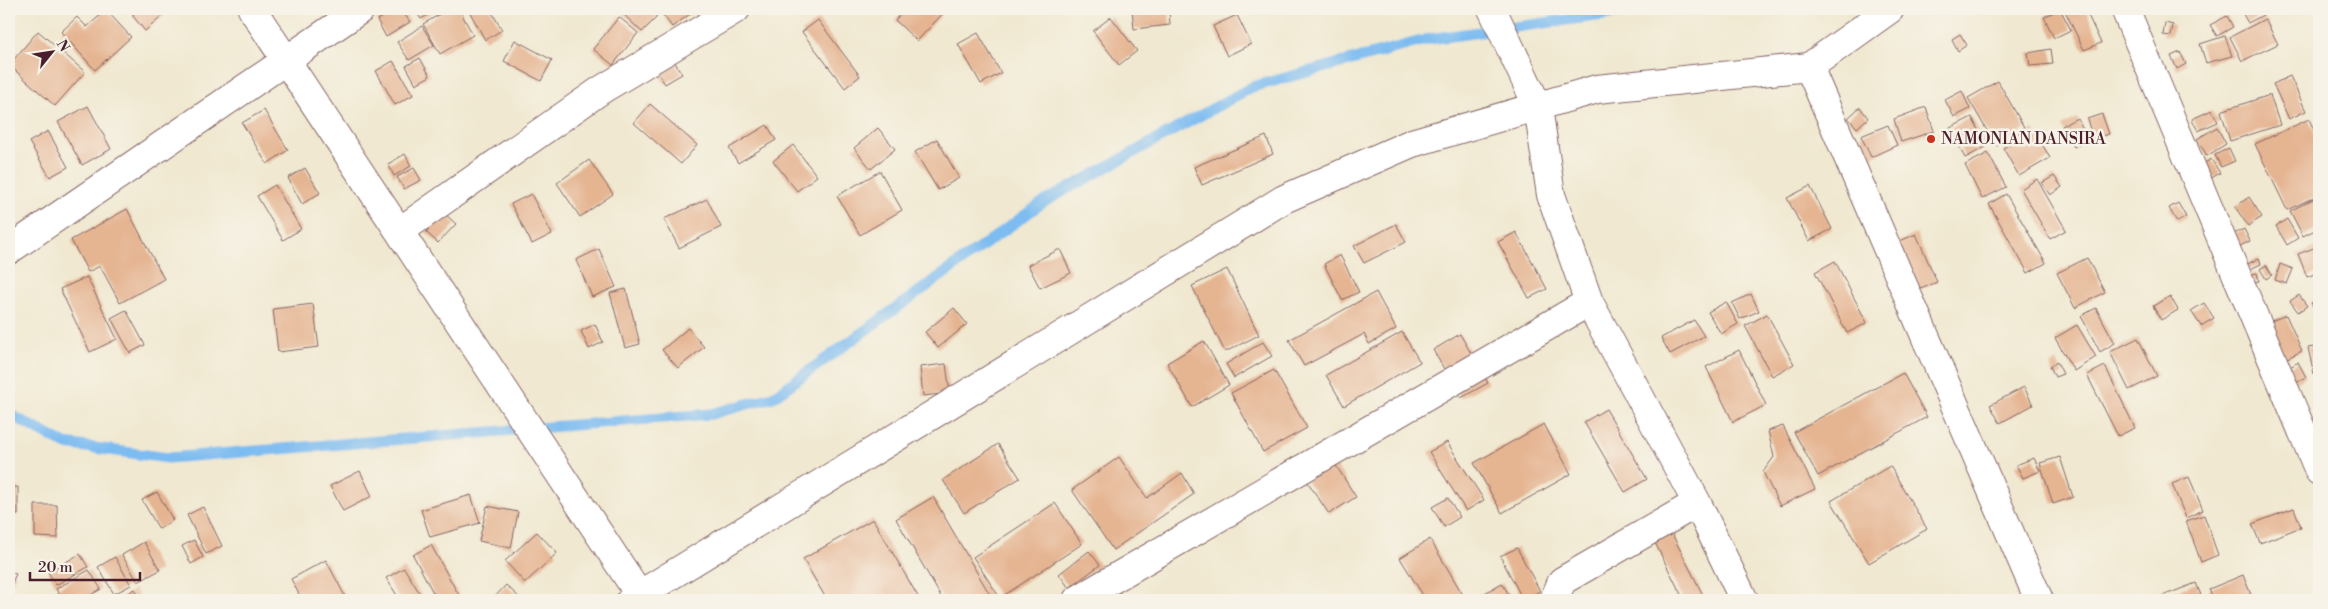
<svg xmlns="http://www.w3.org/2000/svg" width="2328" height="609" font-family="'Libre Bodoni',serif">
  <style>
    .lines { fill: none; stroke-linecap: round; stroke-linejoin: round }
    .stream { stroke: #7dbcf1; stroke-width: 11 }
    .building { fill: #e5b491 }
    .minor-casing { stroke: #846565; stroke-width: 30 }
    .minor { stroke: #fff; stroke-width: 28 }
    .poi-dot { fill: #c8321e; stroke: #f7f3e8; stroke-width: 2 }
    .labels { text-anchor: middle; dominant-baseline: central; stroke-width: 5; stroke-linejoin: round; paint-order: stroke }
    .poi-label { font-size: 16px; fill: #4a1f2b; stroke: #f7f3e8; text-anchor: start }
  </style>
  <rect width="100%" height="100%" fill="#f7f3e8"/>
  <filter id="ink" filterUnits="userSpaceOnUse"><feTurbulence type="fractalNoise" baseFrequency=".02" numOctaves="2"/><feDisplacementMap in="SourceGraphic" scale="10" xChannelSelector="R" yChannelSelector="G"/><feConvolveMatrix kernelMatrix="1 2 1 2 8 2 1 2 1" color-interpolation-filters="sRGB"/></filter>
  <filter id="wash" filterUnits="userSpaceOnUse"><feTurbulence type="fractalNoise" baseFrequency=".0096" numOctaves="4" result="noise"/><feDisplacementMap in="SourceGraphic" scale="20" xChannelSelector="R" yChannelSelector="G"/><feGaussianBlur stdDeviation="1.12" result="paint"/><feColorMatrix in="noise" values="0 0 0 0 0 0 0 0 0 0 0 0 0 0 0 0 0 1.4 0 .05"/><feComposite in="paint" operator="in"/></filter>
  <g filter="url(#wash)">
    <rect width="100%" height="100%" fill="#f0e8d0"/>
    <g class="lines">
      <path class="stream" d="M9 414 65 444 168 458 711 414 773 397 1042 203 1252 87 1429 39 1646 9"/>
    </g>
    <g id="blocks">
      <path class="building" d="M140 9H171L145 31 132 15Z
        M396 9H401L410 22 386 37 377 20Z
        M414 9H438L421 19Z
        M449 9H459L473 35 440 54 423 24Z
        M468 9H490L502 30 485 40Z
        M618 9H648L657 17 642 32Z
        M659 9H697L672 27Z
        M905 9H947L917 41 895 20Z
        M1132 9H1169L1170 25 1134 29Z
        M2060 9 2071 30 2054 38 2044 17Z
        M2070 9H2085L2101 43 2084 50 2065 11Z
        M2240 9H2260L2263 15 2248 23Z
        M106 10 131 37 95 70 61 32 77 17 87 27Z
        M1237 15 1251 44 1227 56 1213 26Z
        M2227 16 2233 27 2217 36 2210 25Z
        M619 17 638 33 613 65 593 49Z
        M1111 17 1137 51 1119 65 1093 31Z
        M2265 19 2278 44 2242 61 2230 37Z
        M818 20 860 76 845 88 802 32Z
        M2165 23 2173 25 2171 36 2163 35Z
        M422 26 434 45 409 60 397 42Z
        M38 31 85 72 55 106 9 65Z
        M978 33 1001 73 981 84 958 44Z
        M1960 34 1967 45 1958 51 1952 39Z
        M2225 36 2232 56 2206 63 2200 44Z
        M515 40 552 60 541 81 504 61Z
        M2051 49 2053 64 2030 66 2028 53Z
        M2180 52 2186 64 2177 69 2171 56Z
        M671 56 682 74 665 84 654 67Z
        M420 58 430 76 416 84 406 66Z
        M393 61 413 95 395 105 376 71Z
        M2290 76 2306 111 2289 119 2273 84Z
        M1998 81 2025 129 1996 146 1968 98Z
        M1962 91 1970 109 1954 117 1945 100Z
        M2270 95 2280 125 2230 141 2221 111Z
        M650 104 697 145 681 164 634 123Z
        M88 106 111 149 82 165 58 122Z
        M1860 107 1868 118 1857 128 1848 118Z
        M1926 107 1934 131 1901 142 1894 119Z
        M264 110 288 150 267 164 242 123Z
        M2212 110 2218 122 2198 131 2192 119Z
        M2102 114 2109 134 2093 139 2087 119Z
        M1972 117 1986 147 1965 158 1950 128Z
        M2077 118 2089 139 2074 147 2062 126Z
        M2309 119 2319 141V195L2287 210 2255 144Z
        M767 125 776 140 738 163 729 148Z
        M1888 125 1897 145 1871 157 1861 136Z
        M2217 127 2226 144 2207 156 2197 139Z
        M878 128 895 149 871 169 854 148Z
        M2034 130 2050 158 2019 176 2003 148Z
        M48 131 68 167 50 177 29 142Z
        M1266 136 1273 154 1202 185 1194 167Z
        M937 139 959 178 938 190 915 152Z
        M793 145 817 176 797 191 773 161Z
        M2229 148 2235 161 2221 167 2215 155Z
        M1988 153 2006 187 1982 199 1965 165Z
        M405 154 411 166 394 176 388 164Z
        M2211 159 2220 173 2208 180 2199 167Z
        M589 160 613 194 580 217 557 183Z
        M305 168 320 193 302 204 288 178Z
        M414 168 421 180 404 189 397 177Z
        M880 171 902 210 860 235 837 196Z
        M2054 176 2062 187 2050 195 2042 183Z
        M2037 179 2066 230 2050 239 2021 189Z
        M275 185 301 229 283 240 257 196Z
        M1810 186 1832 229 1809 241 1787 198Z
        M531 194 552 234 532 244 511 204Z
        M2006 194 2046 263 2028 273 1989 204Z
        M2319 196V228L2303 236 2290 211Z
        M2249 197 2262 217 2248 226 2235 207Z
        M707 199 721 227 679 248 664 219Z
        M2178 203 2186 217 2177 222 2169 208Z
        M127 209 164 279 120 303 100 266 88 272 71 240Z
        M444 213 456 224 438 243 426 232Z
        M2287 219 2298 238 2287 245 2276 226Z
        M1396 224 1406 242 1364 263 1354 246Z
        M2244 229 2250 241 2238 247 2232 235Z
        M1516 232 1547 289 1529 298 1498 242Z
        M1916 234 1937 282 1914 292 1893 244Z
        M2319 246V272L2307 277 2298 254Z
        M599 249 616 287 592 297 576 260Z
        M1060 249 1071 273 1040 288 1028 265Z
        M1340 255 1359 292 1342 300 1324 264Z
        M2087 258 2105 292 2075 308 2057 273Z
        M2259 258 2261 264 2248 270 2246 265Z
        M1835 261 1867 323 1847 333 1815 272Z
        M2280 264 2293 269 2287 284 2275 280Z
        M2266 265 2272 275 2266 279 2260 269Z
        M1227 269 1259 335 1225 352 1192 286Z
        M2257 273 2259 281 2242 284 2241 276Z
        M87 277 117 339 90 352 60 289Z
        M626 289 640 344 625 348 610 293Z
        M1376 292 1396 329 1369 344 1364 334 1304 366 1289 340Z
        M1751 294 1759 311 1740 319 1732 303Z
        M2299 295 2307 306 2298 312 2290 301Z
        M2170 296 2178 310 2161 320 2153 306Z
        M2319 298V316L2311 303Z
        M1726 302 1738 324 1721 334 1708 312Z
        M2204 303 2214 318 2201 326 2191 311Z
        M313 304 319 347 278 352 273 309Z
        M954 308 967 324 938 348 925 332Z
        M2096 308 2115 343 2100 352 2081 316Z
        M126 310 145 345 130 353 111 318Z
        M1767 314 1794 364 1772 376 1745 326Z
        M2286 315 2302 351 2285 359 2269 322Z
        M1694 320 1704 336 1670 354 1661 338Z
        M595 324 603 342 589 349 581 331Z
        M2077 325 2096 357 2074 371 2055 338Z
        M688 328 704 347 678 368 662 350Z
        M1402 332 1420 362 1344 406 1326 375Z
        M1460 334 1488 383 1461 398 1433 350Z
        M2138 338 2157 376 2129 390 2110 352Z
        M1204 341 1229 385 1192 407 1167 363Z
        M1263 342 1272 356 1234 378 1226 364Z
        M2319 346V372L2314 374 2308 348Z
        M1739 350 1766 405 1733 422 1706 367Z
        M2057 362 2063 374 2055 377 2050 366Z
        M2298 362 2306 377 2296 383 2287 369Z
        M946 364 950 393 923 396 920 367Z
        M2105 366 2135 428 2118 436 2087 375Z
        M1274 370 1307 428 1263 452 1231 393Z
        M1903 373 1927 417 1818 476 1794 432Z
        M2024 387 2033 405 2000 423 1990 405Z
        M1606 409 1647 479 1625 492 1584 422Z
        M1544 424 1571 474 1502 513 1474 463Z
        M1783 426 1815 489 1780 506 1763 472 1774 457 1768 431Z
        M1447 442 1484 500 1466 511 1429 452Z
        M998 444 1020 478 964 513 943 480Z
        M1119 457 1147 498 1182 473 1194 494 1113 550 1072 490Z
        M2060 457 2073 497 2053 504 2040 463Z
        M2034 458 2040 471 2023 478 2016 465Z
        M1335 464 1356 497 1329 514 1307 481Z
        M1890 466 1927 529 1869 563 1831 501Z
        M360 471 372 496 343 511 330 486Z
        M2189 477 2203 510 2186 518 2172 484Z
        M9 487H18V515H9Z
        M157 492 173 520 159 529 142 500Z
        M471 495 480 523 430 537 421 510Z
        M933 497 993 600H943L896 519Z
        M1448 498 1460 517 1444 527 1432 507Z
        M1055 503 1082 544 1000 598 973 557Z
        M35 505H57L58 538 35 537Z
        M487 506 518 512 511 548 479 541Z
        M203 507 222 546 206 554 187 515Z
        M2294 508 2301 527 2260 543 2252 524Z
        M2204 515 2218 555 2201 562 2186 521Z
        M873 519 920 600H827L803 559Z
        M1667 524 1703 595 1693 600H1684L1650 533Z
        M537 532 557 553 525 583 505 561Z
        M1430 539 1466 600H1426L1400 558Z
        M194 540 203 557 191 564 182 546Z
        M144 542 160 570 138 582 122 555Z
        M431 545 461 599 459 600H437L413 555Z
        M1517 548 1540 591 1523 600 1500 556Z
        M1089 551 1100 565 1069 588 1059 574Z
        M80 554 88 567 56 585 48 572Z
        M115 557 131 585 114 594 98 567Z
        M326 560 347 600H302L291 579Z
        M404 568 424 600H400L386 578Z
        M89 570 101 589 82 600H63L56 589Z
        M9 571 16 574 9 589Z
        M2243 575 2253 600H2213L2209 589Z
        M1502 583 1511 598 1507 600H1487L1483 594Z
        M2196 583 2203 600H2152Z
        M1114 584 1124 600H1101Z
        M506 585 522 600H492Z
        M135 589 141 600H117Z"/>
    </g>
  </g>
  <g filter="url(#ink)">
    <use href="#blocks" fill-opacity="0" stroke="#846565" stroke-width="1"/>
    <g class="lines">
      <defs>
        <path id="minor" d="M252 9 639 594
          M1492 9 1538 107 1551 195 1589 302 1697 503 1744 600
          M2125 9 2319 471
          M1809 67 2039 600
          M400 231 601 90 736 9
          M9 250 361 9
          M631 600 1284 199 1412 143 1597 89 1809 67 1890 9
          M1077 600 1589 302
          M1554 600 1562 581 1697 503"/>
      </defs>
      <use href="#minor" class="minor-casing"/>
      <use href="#minor" class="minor"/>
    </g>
  </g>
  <circle class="poi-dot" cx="1931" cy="139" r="5"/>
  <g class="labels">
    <g class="poi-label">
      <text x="1941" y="139">NAMONIAN DANSIRA</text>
    </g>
  </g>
  <rect width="2328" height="609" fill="none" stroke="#f7f3e8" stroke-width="30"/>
  <g transform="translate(52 52) rotate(60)" stroke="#f7f3e8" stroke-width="4" paint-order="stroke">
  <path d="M0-4L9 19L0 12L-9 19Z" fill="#4a1f2b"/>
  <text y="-8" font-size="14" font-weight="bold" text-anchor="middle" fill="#4a1f2b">N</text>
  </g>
  <path d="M30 572v8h110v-8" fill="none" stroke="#4a1f2b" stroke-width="2.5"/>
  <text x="38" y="572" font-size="15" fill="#4a1f2b" stroke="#f7f3e8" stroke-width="4" paint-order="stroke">20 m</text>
</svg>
